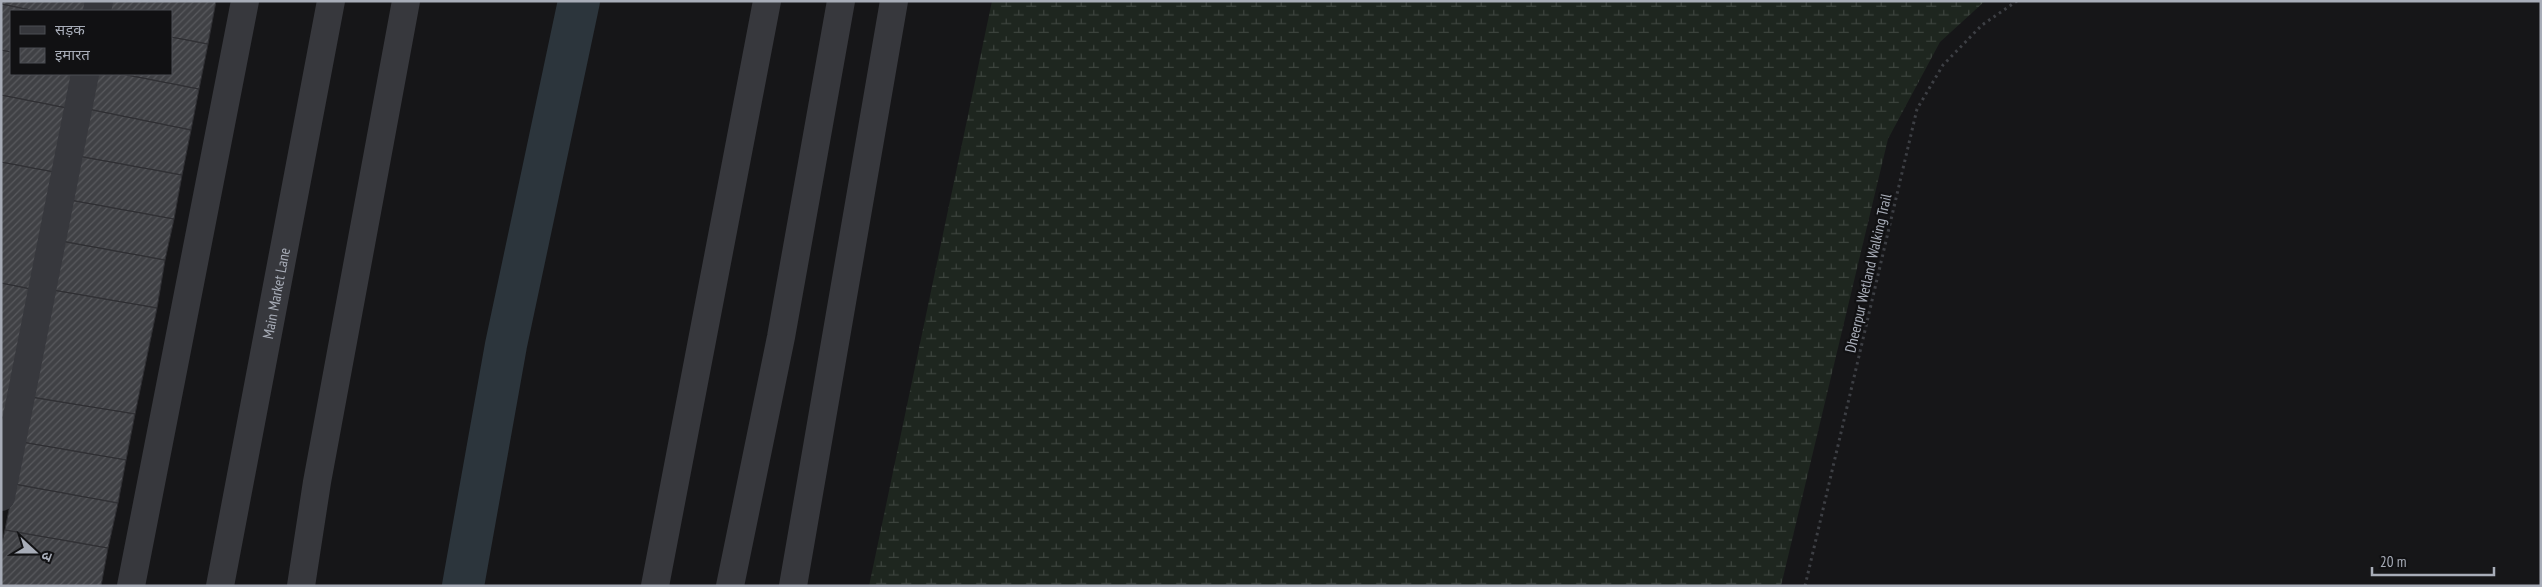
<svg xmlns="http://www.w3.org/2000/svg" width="2542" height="587" font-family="'PT Sans Narrow','Noto Sans Devanagari',sans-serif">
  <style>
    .wetland { fill: url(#wetland-marsh) }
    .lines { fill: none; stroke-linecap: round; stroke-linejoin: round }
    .canal { stroke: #2c353c; stroke-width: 42 }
    .building { fill: url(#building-hatch); stroke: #303034 }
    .path { stroke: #3d3f44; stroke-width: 3; stroke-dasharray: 2.5 4; stroke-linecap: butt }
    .minor { stroke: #37383d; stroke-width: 28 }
    .labels { text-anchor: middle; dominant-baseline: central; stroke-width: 4.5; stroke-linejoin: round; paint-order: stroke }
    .street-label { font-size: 15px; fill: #a8adb8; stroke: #111113 }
  </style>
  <defs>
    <pattern id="wetland-marsh" width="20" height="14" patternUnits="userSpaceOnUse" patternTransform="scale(1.25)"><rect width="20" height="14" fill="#1e261f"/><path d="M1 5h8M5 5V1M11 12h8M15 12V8" fill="none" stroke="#3c433d"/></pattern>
    <pattern id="building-hatch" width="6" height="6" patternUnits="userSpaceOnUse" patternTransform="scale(1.25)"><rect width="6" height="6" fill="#404145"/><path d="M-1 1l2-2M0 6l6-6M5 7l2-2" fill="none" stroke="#595a5e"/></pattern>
  </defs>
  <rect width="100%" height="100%" fill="#161618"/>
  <path class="wetland" d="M992 1H1985L1940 42 1888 139 1781 586H869Z"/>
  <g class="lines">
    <path class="canal" d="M463 586 506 345 579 1"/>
  </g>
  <path class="building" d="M1 1H88L86 11H36L1 4Z
    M109 1H216L208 44 171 37V11H107Z
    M1 4 36 11H11V52L1 50Z
    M171 37 208 44 199 89 122 74H171Z
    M1 50 11 52V74H74L67 108 1 95Z
    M94 74H122L199 89 191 130 88 109Z
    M1 95 67 108 54 172 1 162Z
    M88 109 191 130 182 175 78 156Z
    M78 156 182 175 174 219 70 200Z
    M1 162 54 172 31 289 1 283Z
    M70 200 174 219 165 260 61 241Z
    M61 241 165 260 157 308 53 290Z
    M1 283 31 289 7 417 1 416Z
    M53 290 157 308 135 414 31 397Z
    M31 397 135 414 126 460 22 442Z
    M22 442 126 460 118 503 14 484Z
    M14 484 118 503 108 548 5 530Z
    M5 530 108 548 101 586H1V547Z"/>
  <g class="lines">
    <path class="path" d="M1805 586 1917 109 1943 65 1982 25 2017 1"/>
    <g class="minor">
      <path d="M97 11 99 1"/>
      <path d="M1 497 85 74"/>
      <path d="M131 586 245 1"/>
      <path id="s1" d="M220 586 331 1"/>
      <path d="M301 586 317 482 406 1"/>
      <path d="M655 586 767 1"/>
      <path d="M730 586 781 337 841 1"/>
      <path d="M793 586 894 1"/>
    </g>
  </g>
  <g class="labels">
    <g class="street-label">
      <text transform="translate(1868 273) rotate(-77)">Dheerpur Wetland Walking Trail</text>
      <text stroke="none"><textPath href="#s1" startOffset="298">Main Market Lane</textPath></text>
    </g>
  </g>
  <rect width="2542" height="587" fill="none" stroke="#a8adb8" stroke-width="5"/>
  <rect x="10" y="10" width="162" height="65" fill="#111113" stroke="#4d4f55"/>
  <rect x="20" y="26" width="25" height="8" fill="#37383d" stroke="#4d4f55"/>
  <text x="55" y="35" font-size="15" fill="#a8adb8">सड़क</text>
  <rect x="20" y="48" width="25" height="15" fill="url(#building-hatch)" stroke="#4d4f55"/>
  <text x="55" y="60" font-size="15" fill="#a8adb8">इमारत</text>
  <g transform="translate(35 552) rotate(111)" stroke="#111113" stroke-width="4" paint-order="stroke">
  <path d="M0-4L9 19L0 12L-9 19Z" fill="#a8adb8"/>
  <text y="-8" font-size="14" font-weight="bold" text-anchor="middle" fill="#a8adb8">उ</text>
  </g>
  <path d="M2372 567v8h122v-8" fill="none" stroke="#a8adb8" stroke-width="2.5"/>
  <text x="2380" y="567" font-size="15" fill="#a8adb8" stroke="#111113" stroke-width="4" paint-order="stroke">20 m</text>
</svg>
